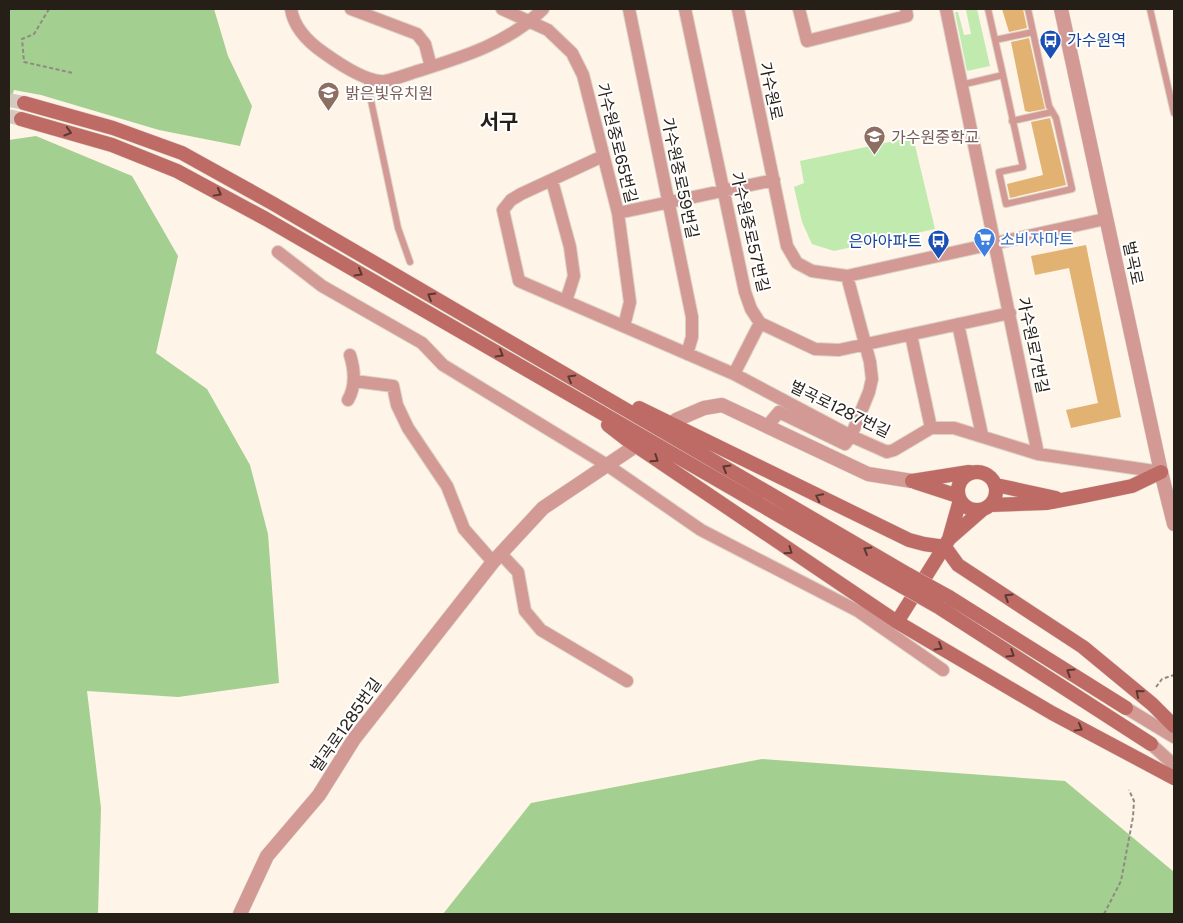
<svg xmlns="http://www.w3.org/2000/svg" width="1183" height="923" font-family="'Public Sans','Noto Sans KR',sans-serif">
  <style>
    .green { fill: #c1eaae }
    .forest { fill: #a3cf90 }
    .building { fill: #e2b273 }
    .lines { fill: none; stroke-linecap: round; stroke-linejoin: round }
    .secondary-tunnel { stroke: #d3c9be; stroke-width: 14; stroke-dasharray: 14 7; stroke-linecap: butt }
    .service-casing { stroke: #dbd2c6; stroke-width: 8 }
    .minor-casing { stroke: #dbd2c6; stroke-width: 14 }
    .tertiary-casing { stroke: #dbd2c6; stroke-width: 15 }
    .secondary-casing { stroke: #dbd2c6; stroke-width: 15 }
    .path { stroke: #928a80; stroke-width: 2; stroke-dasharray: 4 2.5; stroke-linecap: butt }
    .service { stroke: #d39994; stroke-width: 6 }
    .minor { stroke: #d39994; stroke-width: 12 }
    .tertiary { stroke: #d39994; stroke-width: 14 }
    .secondary { stroke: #be6a65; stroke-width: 14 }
    .secondary-bridge-casing { stroke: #dbd2c6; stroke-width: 15; stroke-linecap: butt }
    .secondary-bridge { stroke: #be6a65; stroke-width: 14 }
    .oneway { stroke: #5b3933 }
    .labels { text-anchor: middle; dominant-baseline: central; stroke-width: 4; stroke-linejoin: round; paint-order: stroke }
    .transit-label { font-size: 16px; fill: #164399; stroke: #fff; text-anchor: start }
    .street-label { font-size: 16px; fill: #251f18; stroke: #fff }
    .education-label { font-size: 16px; fill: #785e54; stroke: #fff; text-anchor: start }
    .shop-label { font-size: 16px; fill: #366cbe; stroke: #fff; text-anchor: start }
    .district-label { font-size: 21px; font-weight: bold; fill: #251f18; stroke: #fff }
  </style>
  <rect width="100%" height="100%" fill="#fef4e7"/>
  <path class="green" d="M977 9 990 66 967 71 955 12H958L964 35 971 34 966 10Z
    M913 137 935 229 834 251 812 244 802 222 794 187 804 183 800 161Z"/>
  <path class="forest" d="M9 9H214L228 56 252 106 240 146 159 130 41 95 14 90 9 106Z
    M36 136 132 176 178 256 156 353 207 389 250 465 268 534 279 683 178 697 87 691 101 808 98 914H9V140Z
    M762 759 1065 781 1174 872V914H443L531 803Z"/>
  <path class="building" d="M1002 9H1023L1027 28 1009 32Z
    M1029 38 1045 109 1029 112 1025 111 1011 42Z
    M1050 118 1066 185 1010 198 1007 184 1043 175 1031 122Z
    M1086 245 1121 417 1071 428 1066 410 1098 403 1069 268 1035 275 1031 256Z"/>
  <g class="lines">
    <path class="secondary-tunnel" d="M9 100 24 103
      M9 116 21 119"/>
    <defs>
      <path id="service" d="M1028 9 1033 32
        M1150 9 1174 113
        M995 40 1033 32 1049 106 1056 118 1072 189 1006 204 999 172 1023 167 1003 75
        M366 77 398 228 410 262
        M961 85 1003 75 988 9
        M1012 121 1052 112"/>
      <path id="minor" d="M291 9C294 28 308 42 324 53 338 63 367 83 385 81 396 79 408 74 418 71 463 57 509 43 543 9
        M351 9 417 34 425 44 431 67
        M502 9 548 30 572 53 583 75 618 213 630 302 624 326
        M629 9 692 317V337L687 354
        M685 9 745 292 751 309 760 323 815 349 839 350 1010 313
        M738 9 787 246 797 263 812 271 847 276 1105 219
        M799 9 807 41 907 16 906 9
        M946 9 1038 454
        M603 156 521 194 511 200 503 210 519 281 734 374 851 436 887 452 894 450 931 428H954L1038 454 1161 472
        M552 181 570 247 574 276 566 301
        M618 213 774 180
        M278 252 322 286 422 343 443 365 607 465 701 530 858 611 943 670
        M958 324 982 435
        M911 335 931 428
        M734 374 760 323
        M354 381 393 386 397 405 408 428 447 486 464 529 493 562
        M348 400C356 386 355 371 350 355
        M768 425 779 412 845 444 851 436 869 392 872 379 870 362 847 276
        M501 554 518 572 525 611 541 630 627 681
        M1126 708 1174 737
        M1151 744 1174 765"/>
      <path id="tertiary" d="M1061 9 1161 472 1174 524
        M676 420 704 408 722 405 868 474 912 481
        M240 914 267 856 319 795 354 739 493 562 543 508 631 449"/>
      <path id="secondary" d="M24 103 113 128 182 153 272 203 909 575
        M21 119 112 145 177 171 266 219 903 587
        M639 408 909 540 924 544 945 547
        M608 425 626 439 897 622 1052 713 1174 778
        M958 491a19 19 0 1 1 38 0a19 19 0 1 1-38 0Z
        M912 481 969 472
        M915 482 958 496
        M996 485 1056 498
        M990 505 1046 503 1083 496 1132 486 1161 472
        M950 538 982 510
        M945 547 958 565 1083 647 1152 704 1174 726
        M949 597 1126 708
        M940 608 1151 744
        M897 622 949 539 960 500"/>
    </defs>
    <use href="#service" class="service-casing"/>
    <use href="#minor" class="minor-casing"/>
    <use href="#tertiary" class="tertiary-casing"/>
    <use href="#secondary" class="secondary-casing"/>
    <path class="path" d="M49 9 34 34 22 39 24 62 73 73
      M1156 687 1162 679 1174 675
      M1104 914 1121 881 1133 817 1134 801 1129 790"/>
    <use href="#service" class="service"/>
    <use href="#minor" class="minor"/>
    <use href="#tertiary" class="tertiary"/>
    <use href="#secondary" class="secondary"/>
    <defs>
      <path id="secondary-bridge" d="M909 575 949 597
        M903 587 940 608"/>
    </defs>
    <use href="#secondary-bridge" class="secondary-bridge-casing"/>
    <use href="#secondary-bridge" class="secondary-bridge"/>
  </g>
  <defs><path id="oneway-chevron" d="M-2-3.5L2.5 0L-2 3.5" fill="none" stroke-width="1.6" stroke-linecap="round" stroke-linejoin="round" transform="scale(1.25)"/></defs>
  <g class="oneway">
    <use href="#oneway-chevron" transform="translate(68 132) rotate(16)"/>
    <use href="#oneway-chevron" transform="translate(218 193) rotate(29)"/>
    <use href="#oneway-chevron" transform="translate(359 273) rotate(30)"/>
    <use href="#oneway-chevron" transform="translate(431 296) rotate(-150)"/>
    <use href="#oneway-chevron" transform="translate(500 354) rotate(30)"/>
    <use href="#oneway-chevron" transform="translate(571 378) rotate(-150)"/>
    <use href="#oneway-chevron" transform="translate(655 459) rotate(34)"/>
    <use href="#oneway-chevron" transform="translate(726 468) rotate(-150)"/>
    <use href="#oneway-chevron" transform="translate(819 497) rotate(-154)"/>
    <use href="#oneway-chevron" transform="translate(867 550) rotate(-150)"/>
    <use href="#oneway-chevron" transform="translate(789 551) rotate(35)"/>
    <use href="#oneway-chevron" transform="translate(1008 597) rotate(-148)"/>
    <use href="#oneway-chevron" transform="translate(939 647) rotate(30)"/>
    <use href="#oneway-chevron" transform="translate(1011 654) rotate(32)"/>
    <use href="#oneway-chevron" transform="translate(1070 672) rotate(-148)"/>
    <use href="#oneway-chevron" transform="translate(1139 693) rotate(-140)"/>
    <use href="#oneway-chevron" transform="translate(1079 728) rotate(29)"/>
  </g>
  <defs>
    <symbol id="bus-pin" viewBox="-11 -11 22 30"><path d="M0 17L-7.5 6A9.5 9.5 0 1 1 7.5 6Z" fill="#1a4fb4" stroke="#fff"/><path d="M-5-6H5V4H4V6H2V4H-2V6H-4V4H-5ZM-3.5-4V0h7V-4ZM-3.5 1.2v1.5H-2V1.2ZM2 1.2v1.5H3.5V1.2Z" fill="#fff"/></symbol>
    <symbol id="school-pin" viewBox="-11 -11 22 30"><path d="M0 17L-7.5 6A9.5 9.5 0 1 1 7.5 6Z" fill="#8d6e63" stroke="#fff"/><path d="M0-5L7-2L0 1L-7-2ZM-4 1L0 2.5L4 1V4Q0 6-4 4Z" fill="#fff"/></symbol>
    <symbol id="supermarket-pin" viewBox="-11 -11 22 30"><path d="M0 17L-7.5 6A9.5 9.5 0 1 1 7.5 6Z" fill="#3f7fe0" stroke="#fff"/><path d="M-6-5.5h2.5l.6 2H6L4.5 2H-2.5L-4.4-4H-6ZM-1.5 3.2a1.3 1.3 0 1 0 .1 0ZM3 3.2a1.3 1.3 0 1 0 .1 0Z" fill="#fff"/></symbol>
  </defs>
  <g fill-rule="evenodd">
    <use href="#bus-pin" x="1038" y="28" width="25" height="34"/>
    <use href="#school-pin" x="316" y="80" width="25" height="34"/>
    <use href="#school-pin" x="862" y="124" width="25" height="34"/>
    <use href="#supermarket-pin" x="972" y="226" width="25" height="34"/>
    <use href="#bus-pin" x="926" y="228" width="25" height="34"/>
  </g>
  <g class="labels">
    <g class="transit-label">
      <text x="1067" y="40">가수원역</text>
      <text x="922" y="241" text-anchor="end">은아아파트</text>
    </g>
    <g class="street-label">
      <text transform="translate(771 91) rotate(78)">가수원로</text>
      <text transform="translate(617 143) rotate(76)">가수원중로65번길</text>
      <text transform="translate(680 178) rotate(78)">가수원중로59번길</text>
      <text transform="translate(750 232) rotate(77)">가수원중로57번길</text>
      <text transform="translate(1133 263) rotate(78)">벌곡로</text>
      <text transform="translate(1033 345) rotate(78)">가수원로7번길</text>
      <text transform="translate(840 409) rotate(26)">벌곡로1287번길</text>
      <text transform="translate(346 725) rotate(-55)">벌곡로1285번길</text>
    </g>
    <g class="education-label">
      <text x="345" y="93">밝은빛유치원</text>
      <text x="891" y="137">가수원중학교</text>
    </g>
    <g class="shop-label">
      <text x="1000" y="239">소비자마트</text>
    </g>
    <g class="district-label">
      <text x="499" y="121">서구</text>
    </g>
  </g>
  <rect width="1183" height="923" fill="none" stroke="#251f18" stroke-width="20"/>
</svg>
